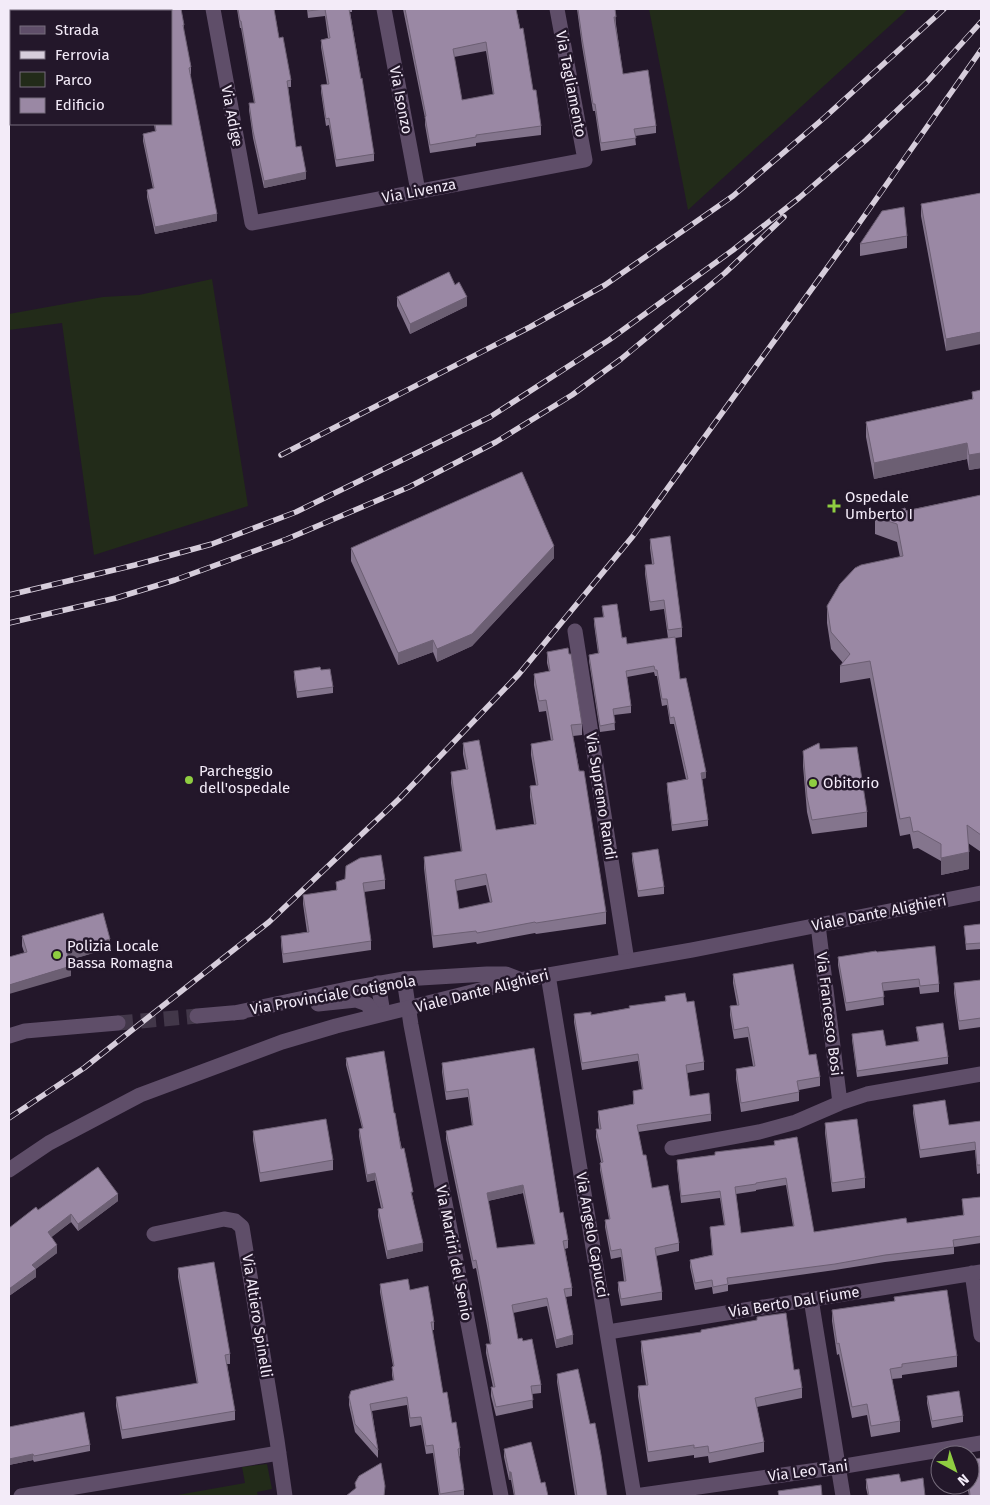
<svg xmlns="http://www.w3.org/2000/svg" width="990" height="1505" font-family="'Fira Sans',sans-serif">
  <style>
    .green { fill: #222b19 }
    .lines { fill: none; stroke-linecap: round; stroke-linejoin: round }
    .tertiary-tunnel { stroke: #423749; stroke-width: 15; stroke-dasharray: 15 8; stroke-linecap: butt }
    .minor { stroke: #5f4e69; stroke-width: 15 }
    .tertiary { stroke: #5f4e69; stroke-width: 15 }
    .rail-casing { stroke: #d6cddb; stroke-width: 5.5 }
    .rail { stroke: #23172a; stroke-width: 4; stroke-dasharray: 11; stroke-linecap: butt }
    .wall { fill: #84758d; fill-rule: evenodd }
    .shaded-wall { fill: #6c5f73 }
    .building { fill: #9a88a4; stroke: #6c5f73; fill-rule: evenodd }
    .poi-dot { fill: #8fcd41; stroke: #23172a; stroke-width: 2 }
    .labels { text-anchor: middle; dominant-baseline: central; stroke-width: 5; stroke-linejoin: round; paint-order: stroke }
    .street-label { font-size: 15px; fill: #f3ebf8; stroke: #23172a }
    .poi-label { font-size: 15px; fill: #f3ebf8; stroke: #23172a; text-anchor: start }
  </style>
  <rect width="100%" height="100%" fill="#23172a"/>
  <path class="green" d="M649 9H908L688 210Z
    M212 279 248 506 94 555 62 323 9 330V314L103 297 139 295Z
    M267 1464 272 1489 257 1492 258 1496H172L245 1483 242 1467Z"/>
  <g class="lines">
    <path class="tertiary-tunnel" d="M118 1023 197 1016"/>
    <path class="minor" d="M213 9 252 223 585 160 557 9
      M384 9 418 191
      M575 631 627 961
      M818 925 840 1103
      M548 975 634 1496
      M404 979 411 1025 501 1496
      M378 983 383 1013
      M672 1148 759 1132 796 1122 840 1103 867 1094 981 1074
      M154 1234 224 1219 235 1221 242 1227 277 1440 285 1496
      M972 1273 981 1335
      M811 1299 843 1496
      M608 1332 981 1272
      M21 1496 279 1453
      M635 1496 839 1467 981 1443"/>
    <path class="tertiary" d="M318 1004 356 1000 367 1004 375 1015
      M234 1013 347 989 404 979 487 974H506L519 979
      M197 1016 243 1012
      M9 1036 25 1031 118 1023
      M9 1170 49 1143 140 1095 282 1042 336 1026 520 980 692 950 981 893"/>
    <defs>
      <path id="rail" d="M281 455 530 327 605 285 733 196 824 118 944 9
        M9 595 135 565 212 544 296 512 490 417 609 340 733 250 799 198 866 140 927 82 981 22
        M9 623 116 598 175 580 287 539 409 487 496 442 572 395 621 359 725 273 784 217
        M9 1118 84 1068 269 922 399 799 519 674 633 536 853 232 981 50"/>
    </defs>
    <use href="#rail" class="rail-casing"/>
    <use href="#rail" class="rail"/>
  </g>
  <path class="wall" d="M139 9H181L184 25V32L191 67V74H190L217 221 155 234 147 197V190L153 189 143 141V134L155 131 154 124H171V11H139Z
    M237 9H274L279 38 291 80V87H288L296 147 306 179 264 188 253 138 249 110V103H254L241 28H240Z
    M307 9H352V12H350L374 154V161L336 167 329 125 326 126 321 92V85L327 84 321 47V40L328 38 325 16 308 18Z
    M403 9H516L541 126V135L476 143V146L430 153 425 125V118ZM486 51 493 95 462 100 454 57Z
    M577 9H615L616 24 623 74 656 126V133L635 136 636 145 601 151 595 111H593L582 46Z
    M981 193 946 351 921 216V204Z
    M907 236V248L860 256V244Z
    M455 285 467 306 410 334 397 306V297Z
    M981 390V468L969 470 967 459 874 479 866 437V422L972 399V392Z
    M981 495V852L968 843 969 869 941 875V861L918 848 913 849 910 834 900 836 870 678 840 683V666L843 663 831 649 827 623V606L900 557 897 542 875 534V517Z
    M650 539 682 628V637L675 638 680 679 706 778 702 779 708 820V826L672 831 667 789V783L686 779 674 724H670L667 705 662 706 657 676H655L654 672 627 677 631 706V713L614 715 615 730 600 732 589 661V655L598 653 594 624V618L603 617 602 606 627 644 668 638 664 609 650 611 645 574V565L652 564 650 548Z
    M351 548 554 558 472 646 437 662 433 652 398 665 351 561Z
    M547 652 582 724V735L573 736 606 912V924L536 934 535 933 477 944 476 942 433 948 424 868V857L461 852 451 783V772L466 769 463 754V743L496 830 534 824 530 797V786L536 785 531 755V744L551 741 546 711 539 712 534 685V674L549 671 547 663ZM486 885 490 903 459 909 456 891Z
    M321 670 333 687V693L297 698 294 677V671Z
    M820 749 867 812V827L812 834 807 812 803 766V751Z
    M632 853 664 887V894L638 897 632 860Z
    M385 880V889L364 892 371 941V950L283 963 281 945V936L307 932 303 904V895L336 890V882Z
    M981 924V949L966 950 964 926Z
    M22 936 110 948 69 960 71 976 24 952 22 946Z
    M877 952 939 984V992L920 994 919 987 883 991 884 1005 846 1011 838 965V957Z
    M733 974 809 1055 820 1077V1086L799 1090V1101L741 1112 736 1079V1069L753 1066 748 1037 734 1039 730 1015V1006L737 1005 733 983Z
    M981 980V1027L959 1030 954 993V983Z
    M665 996 687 1002 704 1062V1070L687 1073 690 1096 711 1114V1121L638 1132 643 1155 652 1188 679 1243V1251L656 1256 662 1292V1300L621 1306 618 1290V1282L624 1281 621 1257 611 1259 605 1227V1220L609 1219 600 1170V1163L601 1162 596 1137V1129H599L598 1119V1111L633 1104V1091L642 1090 638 1061 582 1070 574 1022V1014L591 1015 629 1008 665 1001Z
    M916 1027 948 1057V1064L857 1077 852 1040V1034L886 1046 918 1042Z
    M534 1048 560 1213 568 1240V1248L565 1249 572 1288V1296L566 1297 573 1344 556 1348 547 1306 513 1313 518 1339 523 1341 541 1385V1393L532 1394 533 1408 496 1416 491 1396V1387H493L486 1353V1344H490L488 1331 476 1268 473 1269 446 1139V1131L472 1126 468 1097 446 1100 442 1072V1063ZM523 1193 534 1244 497 1248 488 1201Z
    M346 1058 394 1113 413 1199 423 1251 387 1259 378 1216V1209L381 1208 375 1180 367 1182 359 1136V1129L362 1128 346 1065Z
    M913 1105 949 1125 981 1121V1173L977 1174 975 1150 920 1158 913 1113Z
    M825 1123 865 1178V1188L832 1192 825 1133Z
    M253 1131 333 1160V1170L260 1182 253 1140Z
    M774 1141 814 1232 907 1223 963 1215 962 1199 981 1197V1243L954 1247V1254L885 1262 835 1270 728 1285V1291L713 1294 712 1287 695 1290 690 1267V1260L712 1255 710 1227 724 1225 720 1198 681 1203 677 1167V1160L715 1155 774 1145ZM786 1185 793 1226 741 1233 736 1194 756 1191V1190Z
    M118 1201 78 1231 71 1222 51 1237 57 1253 35 1269 36 1277 9 1296 38 1210Z
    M178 1268 230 1354V1364H227L235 1411V1420L122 1439 116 1406V1397L197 1384 178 1277Z
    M380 1284 410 1290 434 1322V1330H432L443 1393 452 1423 460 1448V1456L459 1457 464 1490V1496H439L433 1453 426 1454 421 1425 410 1427 407 1405 372 1411 378 1450V1458L355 1432 349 1405V1397L393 1381 392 1375V1367L393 1366 380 1292Z
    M894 1297 957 1356V1367L902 1375V1378L892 1379 900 1421V1432L871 1437 867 1415 852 1418 839 1354 837 1355 832 1321V1310L894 1301Z
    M641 1341 794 1370 802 1388V1398L757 1407 764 1442V1452L709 1463 708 1456 694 1458V1455L648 1462 638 1396V1386L646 1385 641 1351Z
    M557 1374 590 1424 607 1496H575L557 1382Z
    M927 1396 963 1416V1422L932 1428 927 1403Z
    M9 1427 90 1445V1451L34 1462 33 1460 9 1465Z
    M504 1449 541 1483 548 1496H514L511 1480H509L504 1457Z
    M866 1479 901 1482 925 1496H868L866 1488Z
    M967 1485H970L981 1496H969Z"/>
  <path class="shaded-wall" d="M306 172V179L264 188V181Z
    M217 214V221L155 234V227Z
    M467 297V306L410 334V324Z
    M981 332V344L946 351V339Z
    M967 443V459L874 479V463Z
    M981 453V468L969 470V455Z
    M554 546V558L472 646 437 662V649Z
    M433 640V652L398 665V653Z
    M706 772V778L701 779V773Z
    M969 852V869L941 875V858Z
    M110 939V948L67 961V952Z
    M71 966V976L9 994V985Z
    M375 1173V1180L367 1182V1175Z
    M523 1185V1193L487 1201V1193Z
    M118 1194V1201L78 1231V1224Z
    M71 1214V1222L48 1240V1232Z
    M423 1243V1251L387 1259V1251Z
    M57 1245V1253L32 1272V1265Z
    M36 1269V1277L9 1296V1289Z
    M573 1335V1344L556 1348V1340Z
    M33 1454V1460L9 1465V1459Z
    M509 1472H511V1480H509Z"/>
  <path class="building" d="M140 9H181L184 25H183L191 67 189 68 217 214 155 227 147 190 154 188 143 134 156 131 155 124H171V11H140Z
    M238 9H274L279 38 283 37 291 80 287 81 296 147 301 146 306 172 264 181 253 131 249 103H255L241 21H240Z
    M308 9H324L308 11Z
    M325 9H349L361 79 362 78 374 154 336 160 329 118 326 119 321 85 329 84 321 40 330 38Z
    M405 9H516L520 29 523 28 533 90H536L541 126 476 135V137L430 145 425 117 426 116ZM486 42 494 94 462 100 453 49Z
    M578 9H615L616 17H614L623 74 648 70 656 126 634 129 636 138 601 143 595 104H593L582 38Z
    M981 193V332L946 339 921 204Z
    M904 207 907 236 860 244 882 211Z
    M449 272 455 285 459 282 467 297 410 324 397 297Z
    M981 390V453L969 455 967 443 874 463 866 422 973 399 972 392Z
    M522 472 554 546 472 634 437 649 433 640 398 653 351 548Z
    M981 495V835L967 825 969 852 941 858V844L918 831 913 832 910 817 900 819 870 661 840 666 850 654 831 632 827 606 840 584 855 568 861 565 903 556 897 524 875 517 891 514V513L905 508 906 511Z
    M670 536 682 628 668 630 664 600 650 602 645 565 654 564 650 539Z
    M617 604 622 638 626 637 627 644 675 637 680 679 686 678 706 772 701 773 708 820 672 825 667 783 688 779 674 717 670 718 667 699H662L657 670H655L654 666 626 671 631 706 613 709 615 723 600 726 589 655 599 653 594 618 604 617 602 606Z
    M568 648 569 654H571L582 724 571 725 579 771H584L606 912 536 923 535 922 477 933 476 931 433 936 424 857 462 851 451 772 468 769 463 743 479 740 496 830 536 824 530 786 538 785 531 744 553 740 546 700 539 701 534 674 550 671 547 652ZM486 874 492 902 459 909 455 880Z
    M320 667 321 670 330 669 333 687 297 692 294 671Z
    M819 743 820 749 857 747 867 812 812 820 807 797 803 751Z
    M658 849 664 887 638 891 632 853Z
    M381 855 385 880 363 883 371 941 283 954 281 936 309 932 303 895 337 890 336 882 345 879 346 866 360 858Z
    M103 913 110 939 67 952 71 966 9 985V957L27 952 22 936Z
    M981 924V943L966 944 964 926Z
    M935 946 939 984 920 986 919 979 882 983 884 997 846 1003 838 957 876 951 877 952Z
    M793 964 809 1055 816 1054 820 1077 797 1081 799 1092 741 1103 736 1069 755 1066 748 1027 734 1030 730 1006 739 1005 733 974Z
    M981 980V1018L959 1021 954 983Z
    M685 993 687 1002 694 1001 704 1062 686 1065 690 1096 709 1093 711 1114 637 1125 643 1155H646L652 1188 668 1185 679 1243 655 1248 662 1292 621 1299 618 1282 626 1281 621 1249 611 1251 605 1220 610 1219 600 1163 603 1162 596 1129H601L598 1111 634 1104 633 1091 643 1089 638 1054 582 1063 574 1014 591 1012V1015L630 1008 629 1006 666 1001 665 996Z
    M943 1023 948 1057 857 1071 852 1034 883 1030 886 1046 919 1041 916 1027Z
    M534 1048 560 1213 563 1212 568 1240 563 1241 572 1288 564 1289 573 1335 556 1340 547 1298 512 1305 518 1339 522 1338 523 1341 532 1339 541 1385 531 1386 533 1400 496 1407 491 1387H495L486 1344H491L488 1322 476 1260 473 1261 446 1131 473 1125 468 1089 446 1092 442 1063ZM523 1185 535 1244 497 1248 487 1193Z
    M384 1051 394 1113H395L401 1149 404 1148 413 1192H411L423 1243 387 1251 378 1209 383 1208 375 1173 367 1175 359 1129 363 1128 346 1058Z
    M945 1100 949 1125 981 1121V1165H977L975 1142 920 1150 913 1105Z
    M326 1119 333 1160 260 1173 253 1131Z
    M857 1119 865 1178 832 1183 825 1123Z
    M797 1137 814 1232 906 1218 907 1223 964 1215 962 1199 981 1197V1236L953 1240 954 1247 885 1255 835 1264 727 1278 728 1284 713 1287 712 1280 695 1283 690 1260 713 1255 710 1227 725 1225 720 1191 681 1196 677 1160 715 1155V1152L775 1145 774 1141ZM786 1178 794 1226 741 1233 735 1187 756 1184V1183Z
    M98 1167 118 1194 78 1224 71 1214 48 1232 57 1245 32 1265 36 1269 9 1289V1228L36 1207 38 1210Z
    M214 1262 230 1354 225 1355 235 1411 122 1430 116 1397 198 1383 178 1268Z
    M408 1279 410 1290 428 1286 434 1322H431L443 1393 447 1392 452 1423 456 1422 460 1448 458 1449 464 1490 440 1494 433 1445 426 1446 421 1417 410 1418 407 1397 370 1404 378 1450 355 1424 349 1397 351 1391 394 1380 392 1367 394 1366 380 1284Z
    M947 1290 957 1356 902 1364V1367L890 1369 900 1421 871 1426 867 1404 852 1407 839 1343 837 1344 832 1310 895 1301 894 1297Z
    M786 1313 794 1370 799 1369 802 1388 755 1398 764 1442 709 1453 708 1446 694 1448V1445L648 1452 638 1386 648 1385 641 1341 701 1332V1330L757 1320V1317Z
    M578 1369 590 1424 595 1423 601 1455 607 1496H577L557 1374Z
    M959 1391 963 1416 932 1421 927 1396Z
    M84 1412 90 1445 34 1456 33 1454 9 1459V1427Z
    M531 1442 541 1483 545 1482 548 1496H515L511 1472H509L504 1449Z
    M981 1458V1496H970L969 1485H970V1460Z
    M381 1463 385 1486 384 1496H346L356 1488 355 1483 359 1476Z
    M899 1474 901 1482 923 1478 925 1496H869L866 1479Z
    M821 1485 822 1496H779L778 1491Z"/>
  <g class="poi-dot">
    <path d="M831.5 498.5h5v5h5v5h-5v5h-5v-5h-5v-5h5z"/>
    <circle cx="189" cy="780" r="5"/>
    <circle cx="813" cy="783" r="5"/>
    <circle cx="57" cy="955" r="5"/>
  </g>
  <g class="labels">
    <g class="street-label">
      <text transform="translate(571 84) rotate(79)">Via Tagliamento</text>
      <text transform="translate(401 100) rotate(79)">Via Isonzo</text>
      <text transform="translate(232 116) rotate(79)">Via Adige</text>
      <text transform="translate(419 191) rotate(-11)">Via Livenza</text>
      <text transform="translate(601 796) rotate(81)">Via Supremo Randi</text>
      <text transform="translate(879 913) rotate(-11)">Viale Dante Alighieri</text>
      <text transform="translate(482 991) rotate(-14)">Viale Dante Alighieri</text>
      <text transform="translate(333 995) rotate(-10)">Via Provinciale Cotignola</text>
      <text transform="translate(829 1014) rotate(83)">Via Francesco Bosi</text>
      <text transform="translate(592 1235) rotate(80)">Via Angelo Capucci</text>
      <text transform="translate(454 1253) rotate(79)">Via Martiri del Senio</text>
      <text transform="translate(794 1302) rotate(-9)">Via Berto Dal Fiume</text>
      <text transform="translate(257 1316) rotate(81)">Via Altiero Spinelli</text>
      <text transform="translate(808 1471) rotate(-8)">Via Leo Tani</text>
    </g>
    <g class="poi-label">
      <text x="845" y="497">Ospedale<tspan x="845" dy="17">Umberto I</tspan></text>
      <text x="199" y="771">Parcheggio<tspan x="199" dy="17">dell'ospedale</tspan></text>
      <text x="823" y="783">Obitorio</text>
      <text x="67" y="946">Polizia Locale<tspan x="67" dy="17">Bassa Romagna</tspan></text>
    </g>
  </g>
  <rect width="990" height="1505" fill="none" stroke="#f3ebf8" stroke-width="20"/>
  <rect x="10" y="10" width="162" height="115" fill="#23172a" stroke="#766c7c"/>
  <rect x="20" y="26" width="25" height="8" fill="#5f4e69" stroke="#766c7c"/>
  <text x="55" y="35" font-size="15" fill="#f3ebf8">Strada</text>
  <rect x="20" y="51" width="25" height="8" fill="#d6cddb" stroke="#766c7c"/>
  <text x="55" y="60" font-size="15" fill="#f3ebf8">Ferrovia</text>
  <rect x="20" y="72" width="25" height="15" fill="#222b19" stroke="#766c7c"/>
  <text x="55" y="85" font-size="15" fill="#f3ebf8">Parco</text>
  <rect x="20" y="98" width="25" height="15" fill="#9a88a4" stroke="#766c7c"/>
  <text x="55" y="110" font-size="15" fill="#f3ebf8">Edificio</text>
  <g transform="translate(955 1470) rotate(140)"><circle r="24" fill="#23172a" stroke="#766c7c"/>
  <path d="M0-4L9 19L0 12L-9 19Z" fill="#8fcd41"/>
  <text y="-8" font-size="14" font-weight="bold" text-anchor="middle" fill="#f3ebf8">N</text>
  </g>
</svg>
